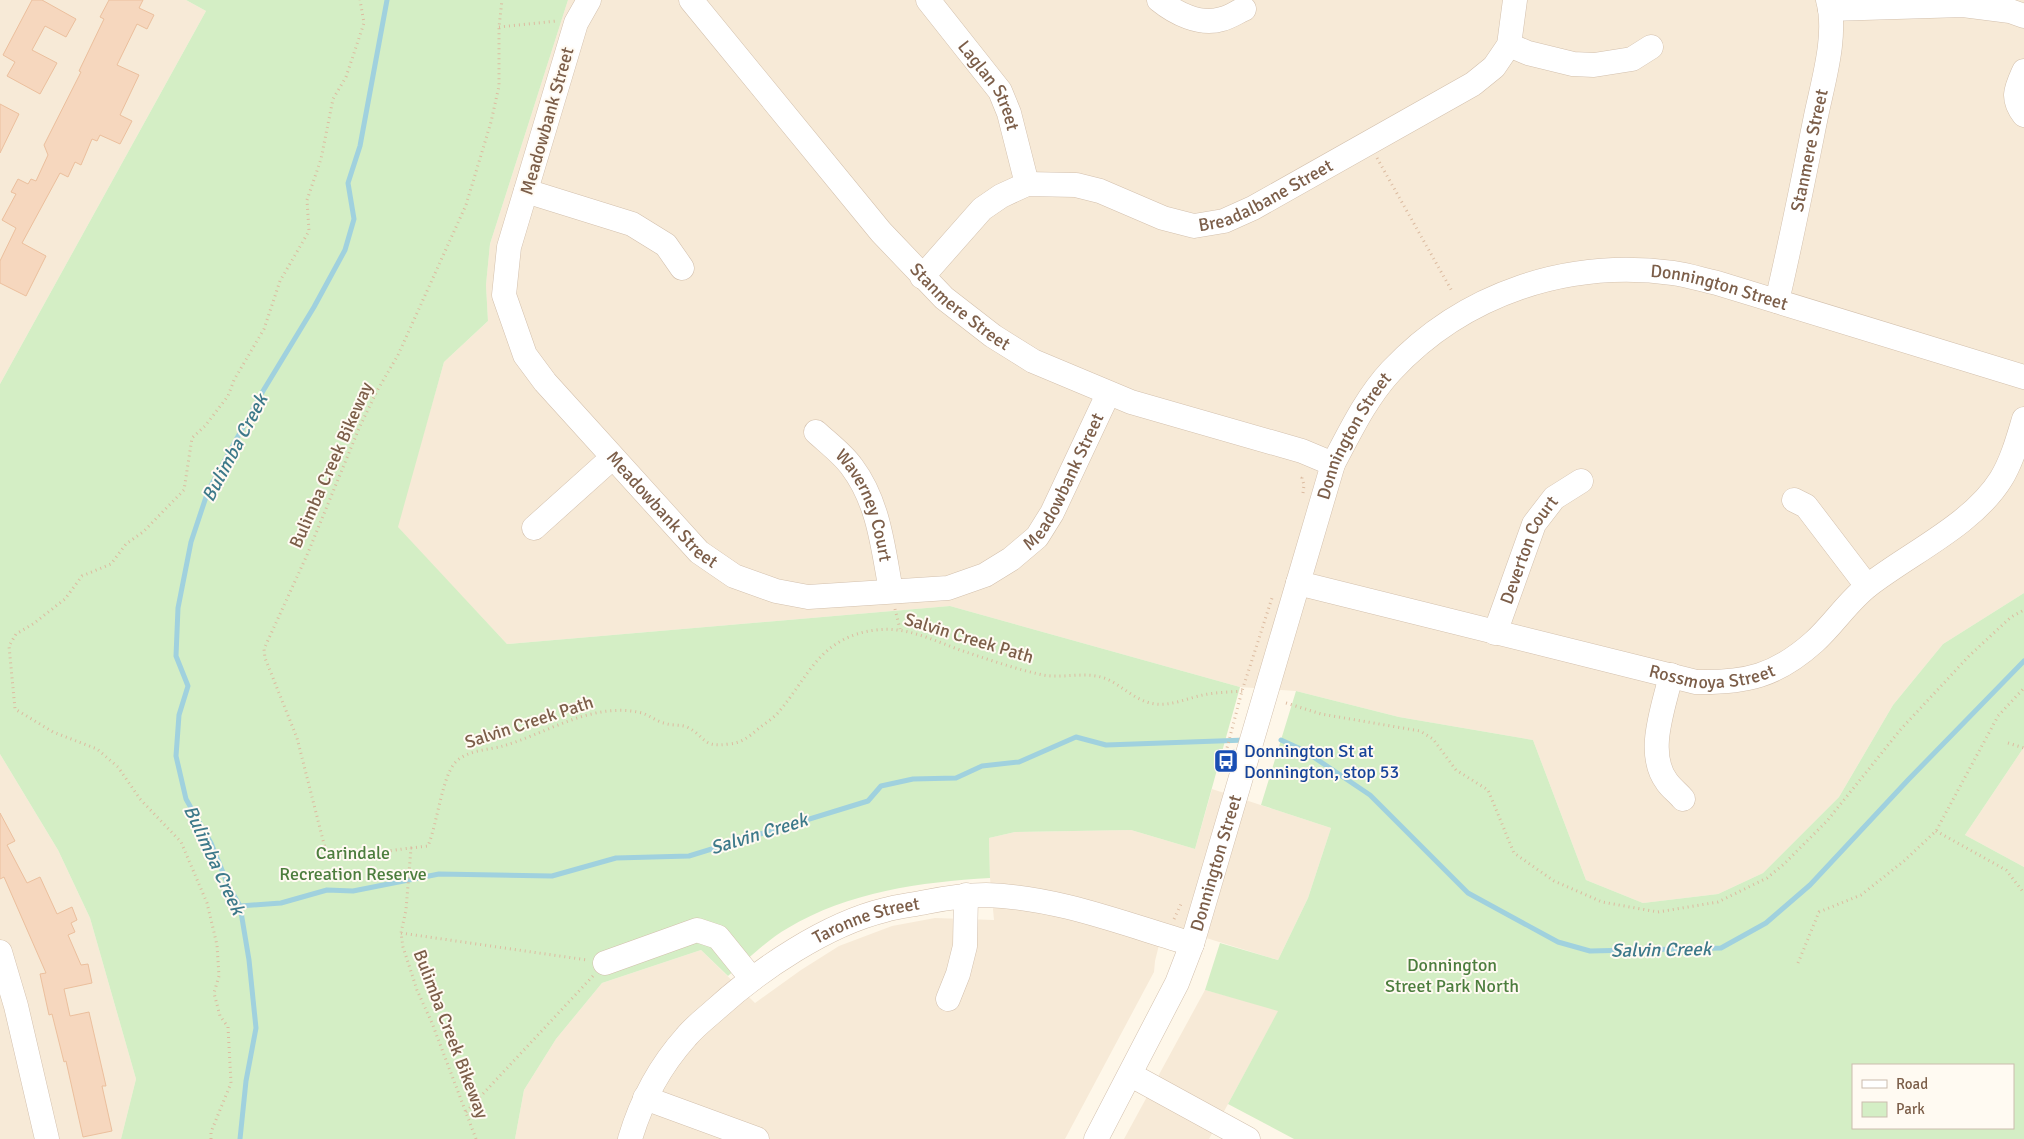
<svg xmlns="http://www.w3.org/2000/svg" width="2024" height="1139" font-family="Signika,sans-serif">
  <style>
    .residential { fill: #f7ead7 }
    .green { fill: #d4eec5; fill-rule: evenodd }
    .lines { fill: none; stroke-linecap: round; stroke-linejoin: round }
    .stream { stroke: #a0d1de; stroke-width: 5 }
    .building { fill: #f6d7be; stroke: #ebbf9d }
    .minor-casing { stroke: #d3c0ad; stroke-width: 25 }
    .path { stroke: #dcbba0; stroke-width: 3; stroke-dasharray: 1 4; stroke-linecap: butt }
    .minor { stroke: #fff; stroke-width: 24 }
    .labels { text-anchor: middle; dominant-baseline: central; stroke-width: 4; stroke-linejoin: round; paint-order: stroke }
    .street-label { font-size: 18px; fill: #7c5e49; stroke: #fffaf2 }
    .transit-label { font-size: 18px; fill: #164399; stroke: #fffaf2; text-anchor: start }
    .park-label { font-size: 18px; fill: #4c7d3d; stroke: #fffaf2 }
    .water-label { font-size: 19px; font-style: italic; fill: #3d798a; stroke: #fffaf2 }
  </style>
  <rect width="100%" height="100%" fill="#fef7e9"/>
  <path class="residential" d="M0 0H186L206 11 0 384Z
    M568 0H2024V593L1943 644 1893 705 1839 797 1763 873 1718 894 1643 903 1586 880 1533 740 1399 717 1296 691 1240 687 950 606 507 644 397 527 444 362 488 321 486 285 490 244Z
    M2024 747V867L1965 835Z
    M0 754 58 850 90 918 136 1079 121 1139H0Z
    M1212 789 1331 828 1308 898 1278 960 1164 925 1155 961 1154 972 1065 1139H515L524 1090 556 1039 602 983 701 950 755 1003 801 970 839 946 892 926 935 918 994 920 990 878 989 838 1015 832 1131 830 1195 849Z
    M1205 990 1279 1010 1209 1139H1124Z"/>
  <path class="green" d="M186 0H568L490 244 486 285 488 321 444 362 398 527 507 644 950 606 1240 687 1195 849 1131 830 1015 832 989 838 990 878C921 882 848 892 788 928 768 939 746 961 728 976L701 950 602 983 556 1039 524 1090 515 1139H121L136 1079 90 918 58 850 0 754V384L206 11Z
    M2024 593V747L1965 835 2024 867V1139H1294L1228 1104 1278 1011 1205 990 1220 943 1278 960 1308 898 1331 828 1261 805 1296 691 1399 717 1533 740 1586 880 1643 903 1718 894 1763 873 1839 797 1893 705 1943 644ZM2013 1065V1128H1853V1065Z"/>
  <g class="lines">
    <path class="stream" d="M1281 740 1303 750 1370 795 1468 893 1558 942 1590 951 1721 948 1766 923 1810 885 1908 780 2024 661
      M240 906 281 903 327 890 353 891 439 874 552 876 616 858 689 856 868 801 881 786 913 779 956 778 982 766 1019 762 1076 737 1106 745 1246 740
      M240 1139 246 1081 256 1028 249 960 240 906 228 885 211 843 186 799 176 756 179 715 188 686 176 656 178 608 191 542 208 491 263 391 314 307 345 250 354 219 348 183 360 146 387 0"/>
  </g>
  <path class="building" d="M32 0H42L76 19 66 37 45 26 32 50 57 63 40 94 7 76 15 62 3 55Z
    M109 0H143L139 8 154 15 147 29 137 24 117 65 139 75 120 115 132 121 120 144 100 135 97 141 92 139 81 165 75 162 68 177 60 173 22 243 46 256 26 296 0 283V261L16 228 2 220 16 194 11 192 18 179 28 184 31 179 36 181 48 155 44 145 81 72 79 71 104 19 100 17Z
    M0 104 19 114 0 153Z
    M0 813 15 841 7 845 27 883 40 877 57 914 72 907 77 920 71 923 75 932 68 935 81 965 88 964 92 983 64 989 70 1016 89 1012 106 1086H102L112 1131 83 1137 66 1061 64 1062 52 1014 49 1015 40 974 46 973 4 877 0 879Z"/>
  <g class="lines">
    <defs>
      <g id="minor">
        <path id="s1" d="M589 0 576 23 509 247 504 295 525 355 545 382 699 552 734 576 776 591 808 597 948 588 985 575 1011 559 1037 537 1052 513 1108 394"/>
        <path id="s2" d="M691 0 881 232 944 298 993 336 1033 361 1131 402 1302 451 1333 464"/>
        <path id="s3" d="M928 0 1000 91 1009 113 1027 184"/>
        <path d="M1159 0C1175 13 1200 26 1222 19 1230 17 1237 12 1244 9"/>
        <path d="M1830 9 1963 5 2010 11 2024 16"/>
        <path d="M1509 45 1528 53 1573 64 1594 65 1632 59 1651 47"/>
        <path d="M2024 71C2016 89 2011 98 2024 115"/>
        <path d="M526 191 632 224 666 245 682 268"/>
        <path id="s4" d="M922 277 982 209 1001 196 1027 184 1076 185 1100 191 1163 218 1194 226 1224 221 1253 208 1473 84 1494 67 1509 45 1515 0"/>
        <path id="s5" d="M1777 301C1791 242 1803 181 1815 121 1822 85 1838 36 1828 0"/>
        <path id="s6" d="M816 432C828 443 843 454 852 467 879 503 883 548 891 591"/>
        <path d="M1794 500 1806 506 1867 586"/>
        <path d="M534 528 612 458"/>
        <path id="s7" d="M1298 583 1696 682C1746 683 1776 676 1814 642 1834 624 1848 601 1869 585 1912 552 1973 524 2001 479 2012 461 2018 439 2024 419"/>
        <path id="s8" d="M1495 633 1534 524 1554 498 1581 481"/>
        <path d="M1671 675C1664 707 1645 753 1667 782 1671 788 1678 793 1683 799"/>
        <path d="M0 952 16 1006 47 1139"/>
        <path d="M605 963 697 930 718 937 752 979"/>
        <path d="M948 999 958 974 965 946 966 895"/>
        <path d="M1131 1075 1248 1139"/>
        <path d="M645 1098 757 1139"/>
        <path id="s9" d="M630 1139C641 1102 660 1066 686 1037 695 1026 706 1018 716 1009 760 969 827 924 885 910 898 906 912 905 926 902 946 898 966 895 986 895 1057 897 1124 924 1192 944"/>
        <path id="s10" d="M1096 1139 1177 983 1192 944 1333 464C1350 432 1366 398 1391 371 1464 293 1568 259 1673 273 1688 275 1703 280 1717 283L2024 377"/>
      </g>
    </defs>
    <use href="#minor" class="minor-casing"/>
    <path class="path" d="M499 27 557 21
      M1377 158 1453 293
      M1303 493 1304 485 1302 478 1304 475
      M895 609 900 629
      M1286 703 1321 714 1420 731 1433 739 1456 770 1488 790 1514 853 1554 881 1602 902 1658 912 1718 902 1767 878 1784 864 1827 821 1901 729 1969 656 2011 617 2024 610
      M2008 743 2024 748
      M1222 767 1242 691 1272 598
      M1936 831 2006 870 2024 893
      M411 848 428 846C437 824 442 779 454 764 465 750 488 750 503 746 548 733 593 701 642 713 649 715 656 721 664 723 671 726 680 724 687 727 707 737 701 748 729 744 741 743 749 737 758 729 764 724 772 719 777 714 809 677 819 637 876 630 905 626 933 640 960 650 987 659 1015 669 1043 675 1065 679 1088 670 1109 680 1125 688 1137 702 1156 704 1171 706 1188 698 1203 695 1217 692 1232 692 1246 691
      M1174 919 1182 902
      M401 933 587 960
      M1798 963 1819 912 1861 895 1904 861 1936 831 1998 716 2024 688
      M466 1112 593 976
      M211 1139V1132L231 1083 228 1027 220 1016 214 993 219 976 217 945 207 903 181 842 140 799 118 767 97 749 53 732 15 709 9 646 16 634 33 624 65 599 82 576 111 564 126 544 143 532 184 490 192 438 205 426 228 396 234 380 264 329 280 281 309 231 307 200 321 159 333 99 346 77 364 23 360 0
      M476 1139 432 1023 417 990 403 947 401 933 406 910 411 848C390 850 342 861 325 848L297 738 265 658 264 649 307 555 360 426 377 391 398 355 466 205 491 122 499 86V27L502 0"/>
    <use href="#minor" class="minor"/>
  </g>
  <defs>
    <symbol id="bus-square" viewBox="-11 -11 22 22"><rect x="-9" y="-9" width="18" height="18" rx="4" fill="#1a4fb4" stroke="#fffaf2"/><path d="M-5-6H5V4H4V6H2V4H-2V6H-4V4H-5ZM-3.5-4V0h7V-4ZM-3.5 1.2v1.5H-2V1.2ZM2 1.2v1.5H3.5V1.2Z" fill="#fff"/></symbol>
  </defs>
  <g fill-rule="evenodd">
    <use href="#bus-square" x="1212" y="747" width="28" height="28"/>
  </g>
  <g class="labels">
    <g class="street-label">
      <text stroke="none"><textPath href="#s3" startOffset="106">Laglan Street</textPath></text>
      <text transform="translate(547 121) rotate(-74)">Meadowbank Street</text>
      <text stroke="none"><textPath href="#s5" startOffset="154">Stanmere Street</textPath></text>
      <text stroke="none"><textPath href="#s4" startOffset="395">Breadalbane Street</textPath></text>
      <text stroke="none"><textPath href="#s10" startOffset="1186">Donnington Street</textPath></text>
      <text stroke="none"><textPath href="#s2" startOffset="409">Stanmere Street</textPath></text>
      <text stroke="none"><textPath href="#s10" startOffset="752">Donnington Street</textPath></text>
      <text transform="translate(331 465) rotate(-66)">Bulimba Creek Bikeway</text>
      <text stroke="none"><textPath href="#s1" startOffset="1060">Meadowbank Street</textPath></text>
      <text stroke="none"><textPath href="#s1" startOffset="579">Meadowbank Street</textPath></text>
      <text stroke="none"><textPath href="#s6" startOffset="91">Waverney Court</textPath></text>
      <text stroke="none"><textPath href="#s8" startOffset="90">Deverton Court</textPath></text>
      <text transform="translate(969 638) rotate(17)">Salvin Creek Path</text>
      <text stroke="none"><textPath href="#s7" startOffset="426">Rossmoya Street</textPath></text>
      <text transform="translate(529 722) rotate(-18)">Salvin Creek Path</text>
      <text stroke="none"><textPath href="#s10" startOffset="302">Donnington Street</textPath></text>
      <text stroke="none"><textPath href="#s9" startOffset="335">Taronne Street</textPath></text>
      <text transform="translate(451 1034) rotate(69)">Bulimba Creek Bikeway</text>
    </g>
    <g class="transit-label">
      <text x="1244" y="751">Donnington St at<tspan x="1244" dy="21">Donnington, stop 53</tspan></text>
    </g>
    <g class="park-label">
      <text x="353" y="853">Carindale<tspan x="353" dy="21">Recreation Reserve</tspan></text>
      <text x="1452" y="965">Donnington<tspan x="1452" dy="21">Street Park North</tspan></text>
    </g>
    <g class="water-label">
      <text transform="translate(235 448) rotate(-62)">Bulimba Creek</text>
      <text transform="translate(759 834) rotate(-17)">Salvin Creek</text>
      <text transform="translate(214 860) rotate(65)">Bulimba Creek</text>
      <text transform="translate(1661 950) rotate(-1)">Salvin Creek</text>
    </g>
  </g>
  <rect x="1852" y="1064" width="162" height="65" fill="#fffaf2" stroke="#cbbcae"/>
  <rect x="1862" y="1080" width="25" height="8" fill="#ffffff" stroke="#cbbcae"/>
  <text x="1896" y="1089" font-size="15" fill="#7c5e49">Road</text>
  <rect x="1862" y="1102" width="25" height="15" fill="#d4eec5" stroke="#cbbcae"/>
  <text x="1896" y="1114" font-size="15" fill="#7c5e49">Park</text>
</svg>
